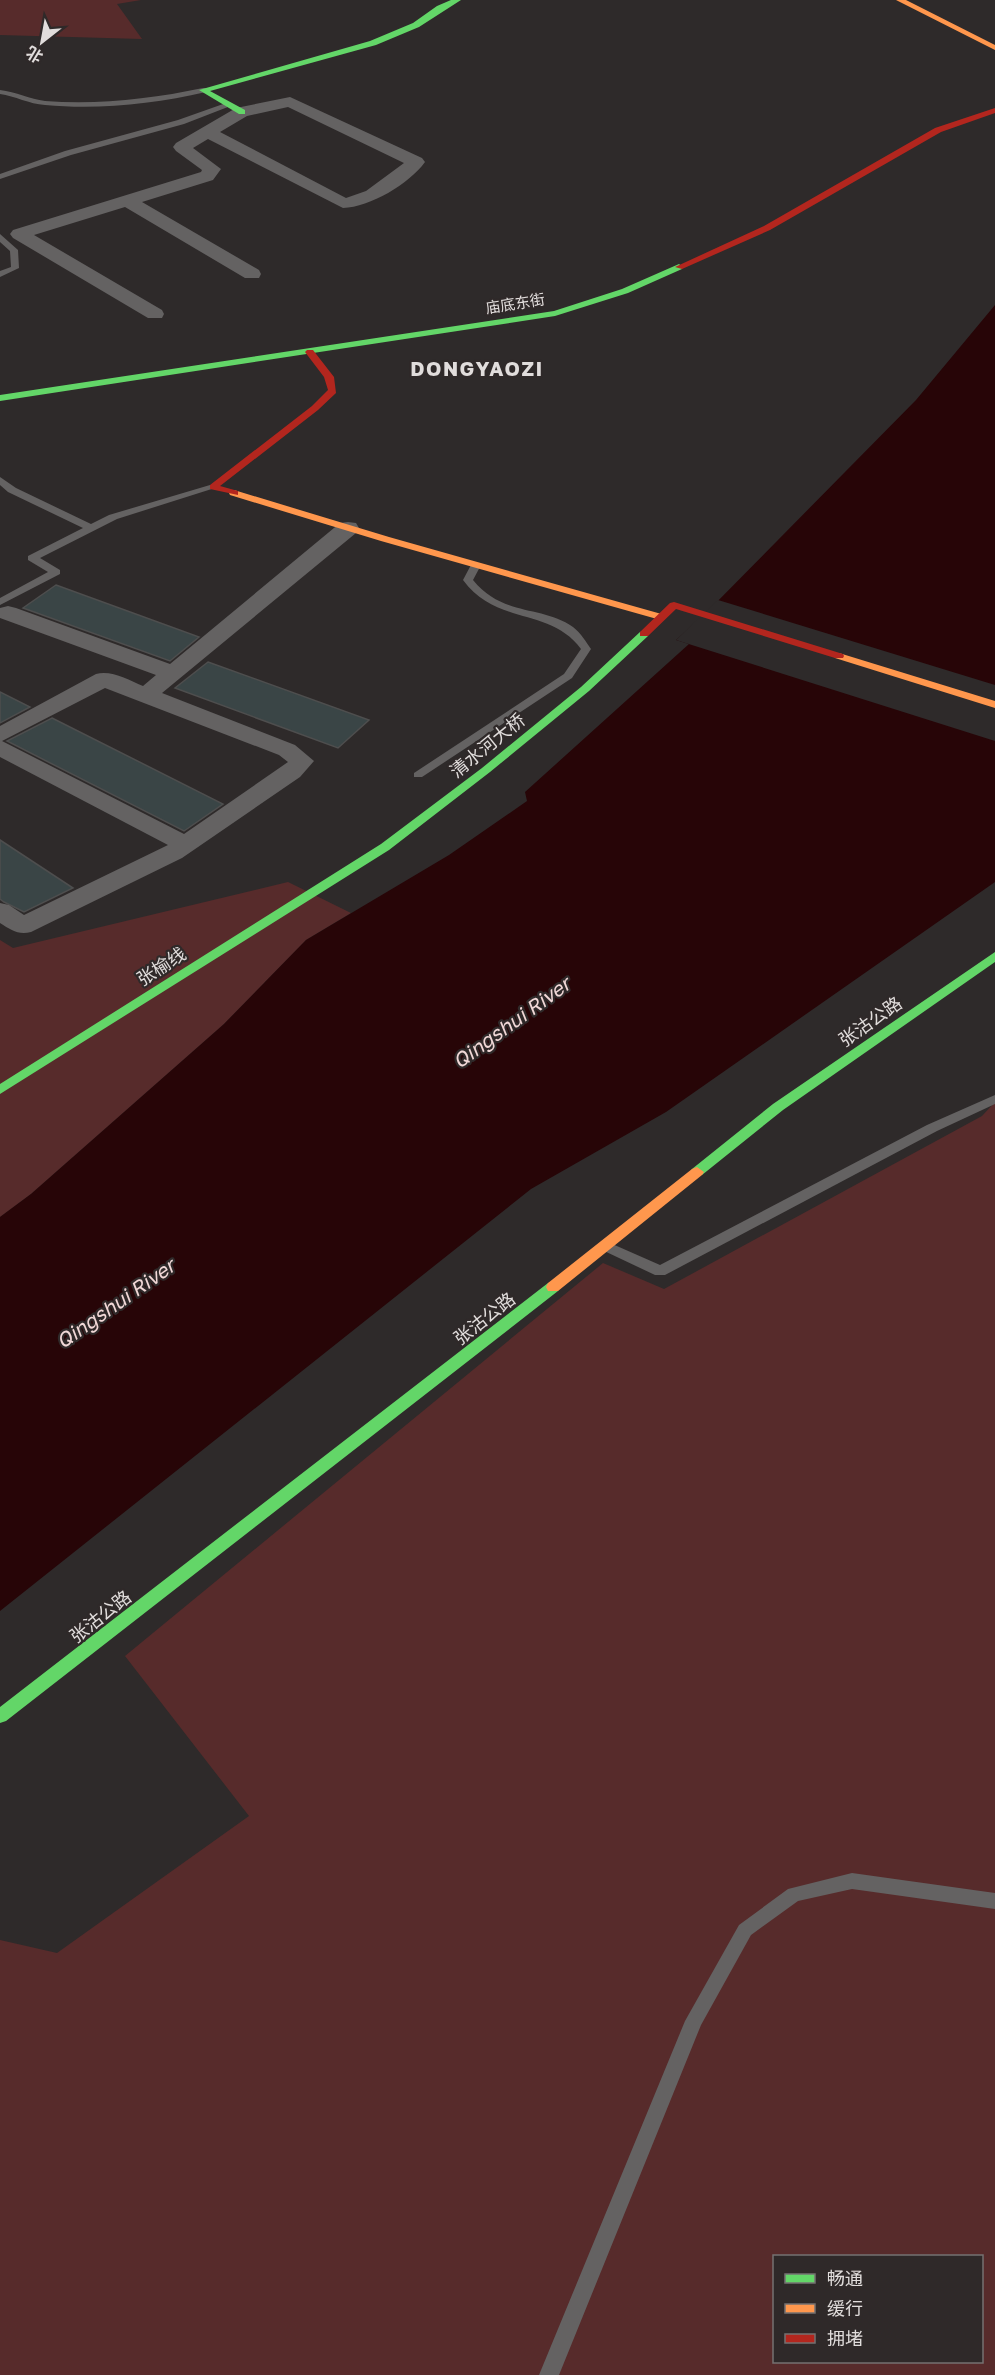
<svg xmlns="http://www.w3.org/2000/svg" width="995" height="2375" font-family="'Golos Text','Noto Sans SC',sans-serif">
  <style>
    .green { fill: #572b2b; fill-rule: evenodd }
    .water { fill: #270507 }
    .pier { fill: #2e2a2a }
    .building { fill: #3a4546; stroke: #4e4e4e; stroke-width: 1.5 }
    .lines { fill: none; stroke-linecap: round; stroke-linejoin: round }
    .lane { fill: #646262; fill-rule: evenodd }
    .street { fill: #646262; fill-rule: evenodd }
    .fast { fill: #63d668; fill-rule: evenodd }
    .slow { fill: #ff974d; fill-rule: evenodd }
    .jam { fill: #b3261e; fill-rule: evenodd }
    .labels { text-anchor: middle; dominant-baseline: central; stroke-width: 4.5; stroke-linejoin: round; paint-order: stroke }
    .far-street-label { font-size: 15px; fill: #e1dddc; stroke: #2f2929 }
    .street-label { font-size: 18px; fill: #e1dddc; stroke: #2f2929 }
    .far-district-label { font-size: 20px; font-weight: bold; letter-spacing: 1.5px; fill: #e1dddc; stroke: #2f2929 }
    .water-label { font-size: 20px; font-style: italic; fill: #f1d8d7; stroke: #2f2929 }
  </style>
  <rect width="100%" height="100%" fill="#2e2a2a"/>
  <path class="green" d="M0 0H141L117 4 142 39 0 35Z
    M288 882 351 913 306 940 224 1024 31 1194 0 1217V940L13 948Z
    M995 1102V2375H0V1940L57 1953 249 1816 125 1656 603 1263 664 1289 982 1116ZM774 2256H982V2362H774Z"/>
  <path class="water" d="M995 305V882L666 1112 531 1189 0 1611V1217L31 1194 224 1024 306 940 449 855 527 801 525 792 689 644 676 640 704 615 916 400Z"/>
  <path class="pier" d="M718 600 995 685V741L676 640Z"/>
  <path class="building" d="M56 585 199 637 170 661 23 608Z
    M208 662 369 720 338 748 175 688Z
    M0 692 30 707 0 723Z
    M52 718 223 804 184 831 7 741Z
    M0 840 73 888 24 912 4 902 0 899Z"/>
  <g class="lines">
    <path class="lane" d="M203 88H206V92C154 104 98 110 45 105 29 104 15 96 0 94V90C16 92 30 99 45 101 98 105 151 99 203 88Z
      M226 103 233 105 184 124 71 155 0 179V174L65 151 178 120Z
      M0 234 18 250 19 268 0 277V271L11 267 10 251 0 242Z
      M0 477 16 488 91 524 109 515 210 485 218 487 117 519 40 558 60 570V574L0 605V598L48 572 28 560V556L83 528 8 492 0 485Z
      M476 562 481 565 473 580C503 617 542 605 573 627 581 633 586 642 591 649L572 678 422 777H414V773L564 674 581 649C550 607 497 626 463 580L472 563Z
      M995 1095V1104L937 1131 665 1275H655L600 1249 598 1246 605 1241 610 1243 660 1265 927 1125Z
      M852 1873 995 1893V1909L852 1889 798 1901 751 1935 701 2025 559 2375H539L685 2021 739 1925 788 1889Z"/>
    <path class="street" d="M290 97 422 158 425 162C409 184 370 207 343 208L208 139 193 148 221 169 213 180 142 202 259 270 261 274 259 278H245L125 207 34 235 162 310 164 314 162 318H148L13 238 10 234 13 230 201 172 202 170 176 151 173 147 176 143 236 108ZM288 107 404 163 366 191 346 198 220 132 247 116Z
      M348 522 356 523 359 528 356 533 162 693 295 745 314 761 300 777 182 858 31 932C18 935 11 930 0 923V903L9 905 24 915 168 845 0 757V726L96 674C112 670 128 680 143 686L156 675 0 618V608L8 606 16 608 170 664 340 523ZM105 688 279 755 288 762 184 834 2 741Z"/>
    <path class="fast" d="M451 0H461L419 27 376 45 210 91 245 110V114H239L199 90 370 41 413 23 437 6Z
      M679 264 683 267 682 269 628 293 555 316 0 401V395L554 311 622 289Z
      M644 631 648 632V636L589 691 490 772 389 850 0 1094V1084L381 844 482 768 581 687 640 632Z
      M995 952V962L783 1110 702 1175H692L690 1172 692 1169 773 1104Z
      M553 1282 558 1283 560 1287 558 1291 6 1721 0 1723V1707L548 1283Z"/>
    <path class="slow" d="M896 0H906L995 45V50Z
      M234 490 389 537 665 615 666 617 661 620 657 619 381 541 230 495 229 493Z
      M839 653 995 701V708L835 658 834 656Z
      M697 1167 704 1172 702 1175 558 1291H548L546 1287 548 1283 692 1169Z"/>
    <path class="jam" d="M995 108V113L941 132 770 230 682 269 675 267 764 226 935 128Z
      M307 350H313L334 377 336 393 318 410 220 486 238 491V495L210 489V485L312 406 328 390 324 377 305 352Z
      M674 602 843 654 844 656 843 658H835L676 609 648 636H640V632L670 603Z"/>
  </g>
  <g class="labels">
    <g class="far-street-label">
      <text transform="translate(515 303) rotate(-9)">庙底东街</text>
    </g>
    <g class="street-label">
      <text transform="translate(487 745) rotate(-39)">清水河大桥</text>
      <text transform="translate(161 966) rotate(-33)">张榆线</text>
      <text transform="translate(870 1021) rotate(-35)">张沽公路</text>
      <text transform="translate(484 1318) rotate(-38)">张沽公路</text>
      <text transform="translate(100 1616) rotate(-38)">张沽公路</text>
    </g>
    <g class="far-district-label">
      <text x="477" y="368">DONGYAOZI</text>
    </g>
    <g class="water-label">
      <text transform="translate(511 1022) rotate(-36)">Qingshui River</text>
      <text transform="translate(115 1303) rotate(-35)">Qingshui River</text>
    </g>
  </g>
  <rect x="773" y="2255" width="210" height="108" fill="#2f2929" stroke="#767171" stroke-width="1.5"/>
  <rect x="785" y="2274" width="30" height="9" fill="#63d668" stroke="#767171" stroke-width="1.5"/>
  <text x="827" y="2285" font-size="18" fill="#e1dddc">畅通</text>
  <rect x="785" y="2304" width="30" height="9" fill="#ff974d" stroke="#767171" stroke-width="1.5"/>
  <text x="827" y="2315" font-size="18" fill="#e1dddc">缓行</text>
  <rect x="785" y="2334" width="30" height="9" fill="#b3261e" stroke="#767171" stroke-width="1.5"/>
  <text x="827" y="2345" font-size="18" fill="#e1dddc">拥堵</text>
  <g transform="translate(42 42) rotate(211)" stroke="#2f2929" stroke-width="4.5" paint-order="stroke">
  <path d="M0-4.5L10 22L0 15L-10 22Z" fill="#e1dddc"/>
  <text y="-9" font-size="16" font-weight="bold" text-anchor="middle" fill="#e1dddc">北</text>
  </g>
</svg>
